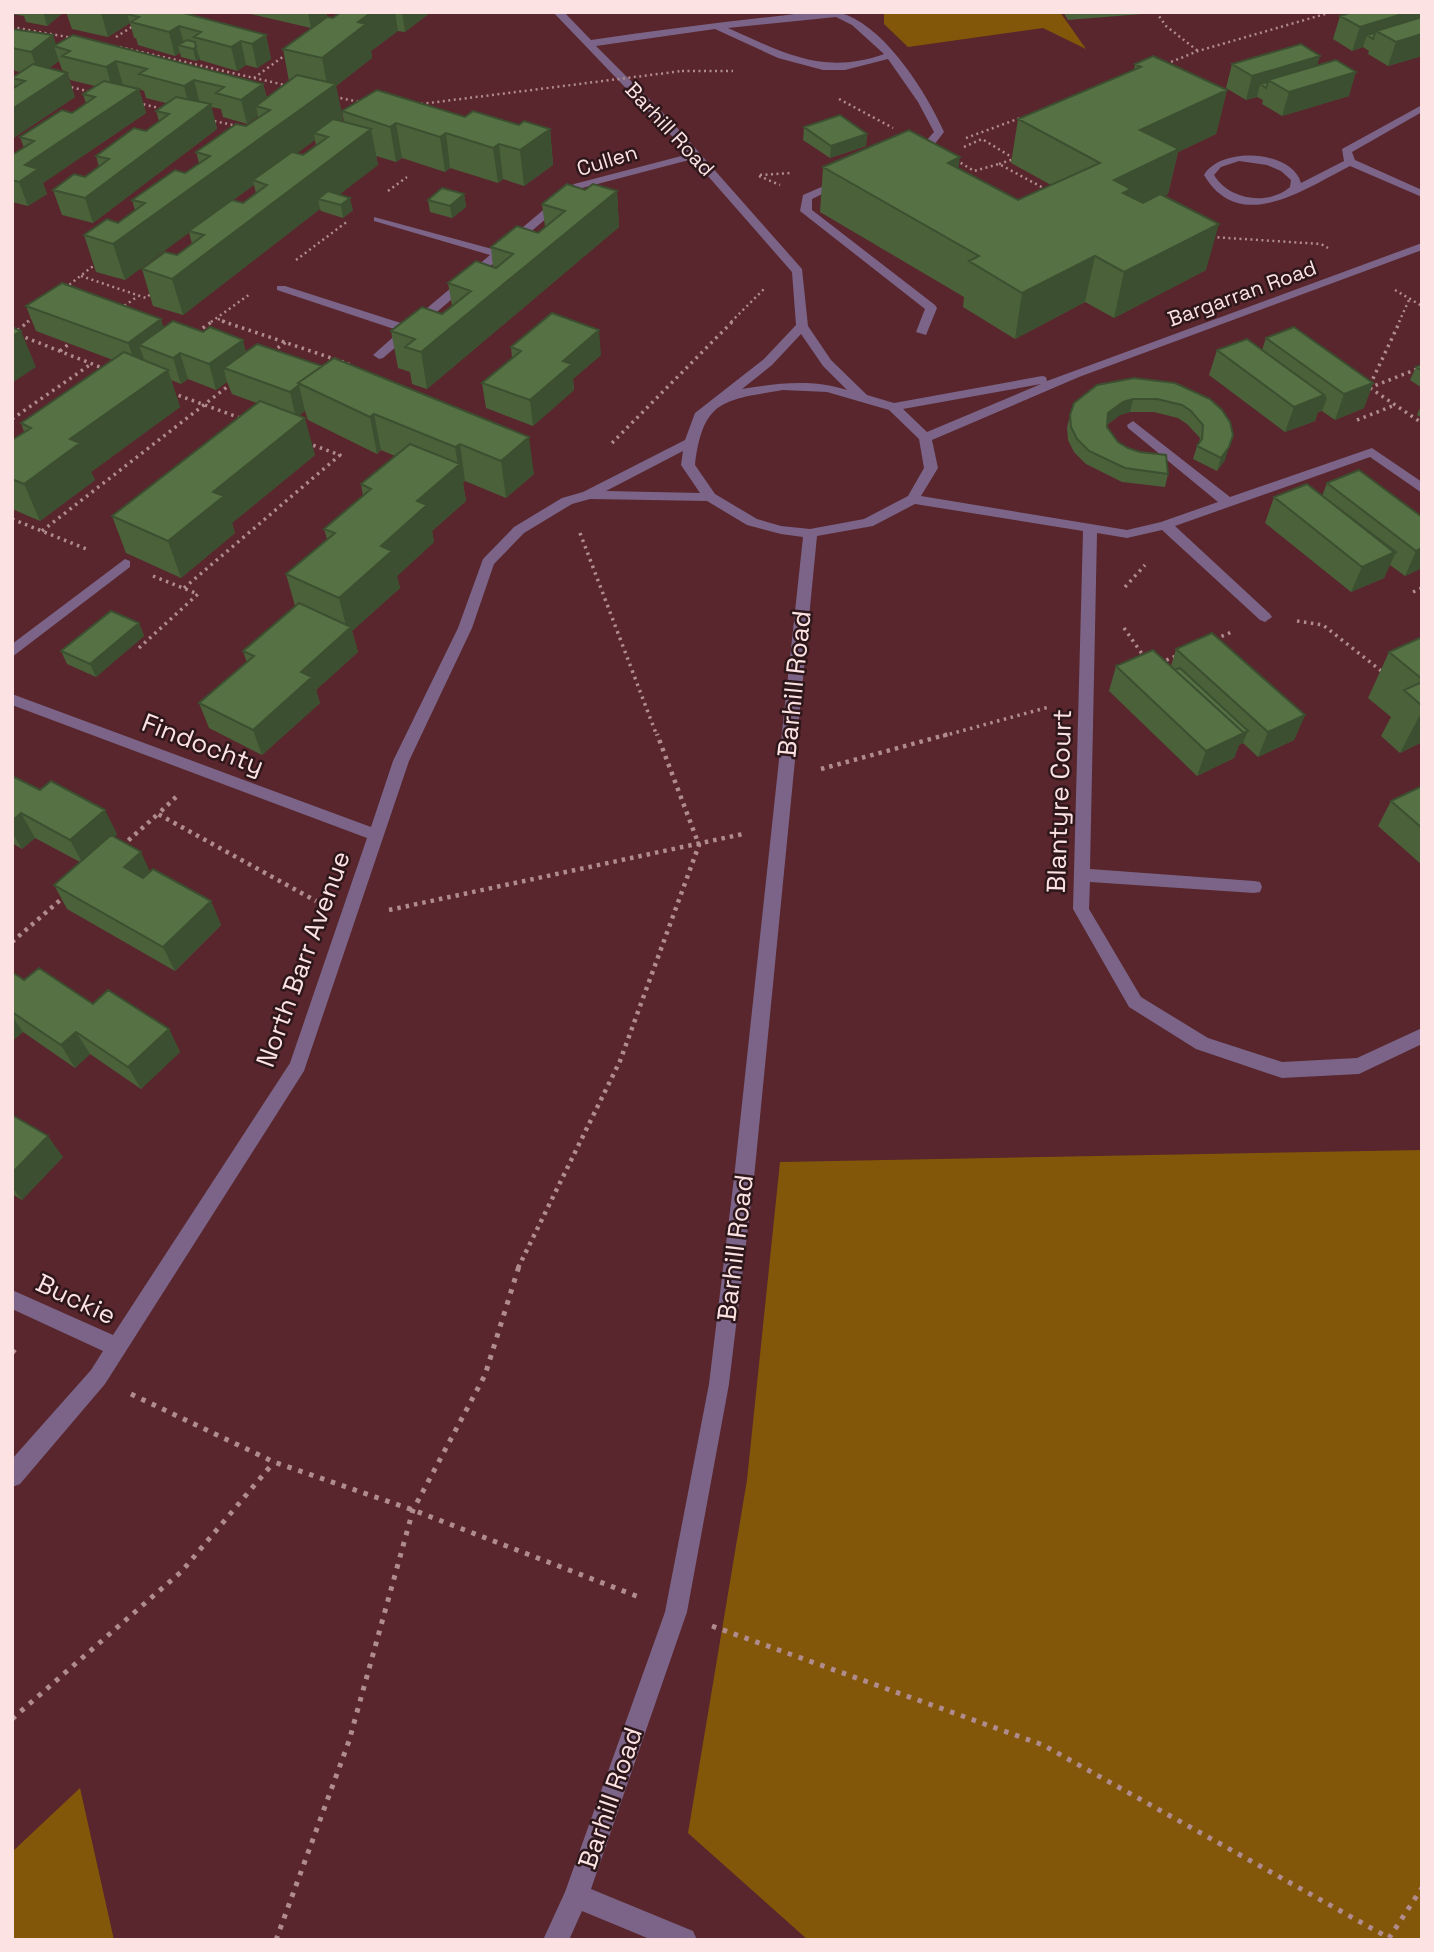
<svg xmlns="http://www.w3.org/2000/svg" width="1434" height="1952" font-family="'Space Grotesk',sans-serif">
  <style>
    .green { fill: #83570a }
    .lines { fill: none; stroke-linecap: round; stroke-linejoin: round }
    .path-far3 { stroke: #b18c8f; stroke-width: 2.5; stroke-dasharray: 2 3.5; stroke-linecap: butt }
    .path-far2 { stroke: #b18c8f; stroke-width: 3.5; stroke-dasharray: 2.5 4.5; stroke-linecap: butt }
    .path-far1 { stroke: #b18c8f; stroke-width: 4.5; stroke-dasharray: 3.5 5; stroke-linecap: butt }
    .path { stroke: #b18c8f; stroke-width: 5; stroke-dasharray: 4.5 7; stroke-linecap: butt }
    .minor { fill: #7b6487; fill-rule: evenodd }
    .path-bridge { stroke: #b18c8f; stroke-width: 2.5; stroke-dasharray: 2 3.5; stroke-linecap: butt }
    .wall { fill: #4a613a; fill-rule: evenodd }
    .shaded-wall { fill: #3c4f30 }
    .building { fill: #567144; stroke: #3c4f30; stroke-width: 2 }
    .labels { text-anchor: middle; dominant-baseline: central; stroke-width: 5; stroke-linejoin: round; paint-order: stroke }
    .far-street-label { font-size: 21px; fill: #fce2e3; stroke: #2e171a }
    .street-label { font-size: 26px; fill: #fce2e3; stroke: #2e171a }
  </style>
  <rect width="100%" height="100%" fill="#58262c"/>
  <path class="green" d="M884 12H1060L1086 49 1043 28 908 47 884 24Z
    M1422 1150V1940H808L688 1833 747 1480 780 1162Z
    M80 1788 114 1940H12V1852Z"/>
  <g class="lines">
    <path class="path-far3" d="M1156 12 1166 26 1198 51
      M12 27 73 38
      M116 37 135 25
      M120 47 289 86
      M1166 64 1198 51 1332 12
      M682 71H733
      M254 78 288 53
      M66 86 92 92
      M335 97 360 102
      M839 99 893 128
      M138 103 163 109
      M209 120 238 126
      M966 138 1023 117
      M964 147 982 139 1015 159
      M956 160 974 171 999 164 1049 191
      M999 164 1017 158
      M760 175 790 173
      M759 176 780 185
      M388 191 407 177
      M1212 237 1321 244 1328 248
      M296 260 348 221
      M81 276 146 298 154 291
      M65 288 97 263
      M1395 290 1422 306
      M120 309 138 296
      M218 319 227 322
      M27 322 35 315
      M211 322 250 294
      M731 322 766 287
      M1399 322 1409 300"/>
    <path class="path-far2" d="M222 321 349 364
      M197 332 213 321
      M12 335 29 321
      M19 335 105 369
      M60 351 69 344
      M272 352 286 342
      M1370 385 1400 321
      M1369 388 1422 367
      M1370 388 1422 423
      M172 393 243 419
      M12 419 91 364
      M1357 420 1395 405
      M612 443 733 321
      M12 519 89 550
      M42 531 232 383
      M580 533 657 736
      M1125 587 1145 565
      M184 588 340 455 307 443
      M1413 592 1422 588
      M1297 621 1323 625 1384 673
      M1124 628 1145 658
      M1215 639 1232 632
      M139 648 198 594 153 576
      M1160 663 1178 655
      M943 736 1049 707"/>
    <path class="path-far1" d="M821 769 949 734
      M176 797 158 814 316 901
      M122 846 158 814
      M389 910 743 834
      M12 942 66 895
      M518 1268 620 1061 699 845 657 734"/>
    <path class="path" d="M12 1353 19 1344
      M131 1394 274 1462 413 1510 639 1597
      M712 1626 1043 1745 1389 1938 1422 1888
      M12 1719 182 1571 274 1462
      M276 1940 349 1741 413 1510 485 1375 519 1266"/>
    <path class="minor" d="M553 12H564L591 40C653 31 716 23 778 16 799 14 827 7 847 15 888 32 926 92 944 132L934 145 911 154 906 151 907 149 926 141 934 132 918 102 888 59 845 70H823L778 58 715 29 596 46 673 123 802 269 808 326 831 360 867 395 894 403 1042 376 1046 377 1047 381 1422 243V250L1079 377 932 440 938 468 921 496 1127 530 1161 522 1218 502 1128 428 1127 425 1133 421 1230 497 1372 448 1422 482V493L1370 457 1175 526 1270 614 1272 617 1265 622 1260 620 1162 530 1127 538 1097 533 1090 869 1254 881 1260 882 1262 887 1260 892 1254 893 1090 882 1089 909 1141 997 1208 1038 1282 1062 1357 1058 1422 1028V1044L1359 1074 1282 1078 1196 1049 1129 1007 1073 909 1083 531 915 504 873 526 817 536 754 1178 729 1384 687 1612 591 1889 693 1931 697 1940H652L582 1911 569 1940H543L565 1892 665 1612 709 1384 734 1178 803 537 781 534 747 525 707 501 590 499 572 504 524 533 494 564 472 628 409 761 304 1071 105 1384 20 1484 12 1487V1459L91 1370 103 1351 12 1309V1290L113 1335 290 1063 367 838 12 705V694L371 827 393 761 458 628 483 559 514 527 562 498 583 492 685 440 695 413 764 359 796 325 792 272 693 159 582 188 383 358 379 359 373 355 400 331 277 290V286H285L407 325 490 255 374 221V217L496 250 574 184 689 154ZM836 17 852 25 884 54C823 76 782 52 728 28ZM801 334 823 366 847 390C812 379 778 383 742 389L772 365ZM1041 384 927 432 903 409ZM783 390 827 392 889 410 919 439 924 468 908 496 864 519 810 529 781 526 757 519 715 494 695 465C703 399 724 400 783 390ZM683 451 681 465 700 493 606 491Z
      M1422 105V112L1352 152 1355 160 1422 190V197L1350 166C1306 188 1240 236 1204 175 1221 146 1292 150 1301 183L1344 161 1342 149ZM1239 161 1267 165 1281 171 1291 180 1290 187C1268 206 1229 200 1214 175L1221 167Z
      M840 179 849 181 812 199V210L935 305 937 308 926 335 916 332 925 309 800 211 803 195Z
      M125 559 130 561V567L12 657V644Z"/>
    <path class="path-bridge" d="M421 104 682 71"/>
  </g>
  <path class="wall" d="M12 12H64L47 26 26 22 24 16 12 14Z
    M66 12H182L266 35 271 59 257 68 246 65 237 71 200 60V59L196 61 181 57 180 53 175 56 138 45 136 38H134L130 23 108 37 72 29Z
    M242 12H326L327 16 311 28Z
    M341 12H431L405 32 398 31 371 51 372 58 336 86 343 119 340 121 344 122 342 111 465 117 550 129 553 165 524 186 503 179 498 183 450 168 445 172 402 158 396 162 376 156 378 165 339 194 353 210 343 218 321 211 320 209 183 315 153 306 142 269 177 255 192 244 189 232 125 280 96 272 84 235 118 223 135 210 132 200 185 173 199 163 196 152 246 126 258 118V116L247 124 223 117 221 109 211 107 217 129 93 223 62 215 53 190 85 177 99 167 96 156 146 131 159 121 156 111 166 103 146 98 144 91 139 89 146 113 43 183 47 194 28 206 12 202V155L24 148 20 137 72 113 86 104 83 94 95 86 70 80 67 72 62 70 59 61 49 68 67 73 75 97 12 139V89L15 87 12 78 21 72 15 71 12 64V29L56 45 263 84 267 98 289 81 283 49ZM315 140 316 145 303 155 297 153ZM254 185 256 193 243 203 233 200Z
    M1063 12H1142V14L1068 20Z
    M1340 16 1422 17V56L1388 66 1368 54 1369 51 1363 47 1352 51 1333 39Z
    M1135 64 1227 90 1216 134 1178 152 1168 194 1164 196 1206 270 1114 318 1085 302 1015 339 963 307 964 297 820 212 823 167 958 169 1018 200 1051 185 1011 163 1018 119 1134 70Z
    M1232 64 1317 66 1349 96 1282 116 1262 104 1263 100 1257 97 1246 100 1226 88Z
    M804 127 867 134 866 146 830 158 803 140Z
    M585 190 617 191 619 227 427 389 412 384 410 372 398 368 391 331 442 314 452 306 448 283 493 267 491 247 538 233 545 227 542 204Z
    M464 194 466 207 452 218 430 212 428 200Z
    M26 306 164 328 246 352 534 474 506 498 465 481 463 483 466 501 432 531 434 542 397 576 400 588 352 631 358 652 316 690 320 703 262 755 209 728 199 703 247 663 243 651 295 606 286 574 327 539 324 529 363 496 361 484 395 456 381 450 377 454 308 420 305 411 299 415 315 455 232 523 235 533 181 578 126 553 112 516 257 403 232 394 227 382 216 390 188 379 181 384 171 380 180 407 91 472 95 480 40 521 12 509V440L24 432 21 423 113 360 36 331Z
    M1266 338 1373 383 1364 408 1335 420 1322 411 1318 412 1315 421 1285 432 1209 375 1217 350H1262Z
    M511 347 601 355 573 379 574 390 533 426 486 408 482 383 512 358Z
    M1422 365V388L1410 380 1416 367Z
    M1097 385 1210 399 1225 460 1217 471 1193 459 1197 446 1199 443 1200 438 1187 424 1178 418 1154 412H1130L1120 415 1107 425V427L1118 442 1168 474 1165 487 1122 482 1086 464 1074 452 1068 440 1067 428 1070 415Z
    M1422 404V418L1417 415Z
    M1327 483 1422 517V568L1405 576 1390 565 1389 566 1384 578 1351 592 1265 523 1274 497 1322 496Z
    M139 623 144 636 96 677 67 664 61 651Z
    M1422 637V742L1400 753 1381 736 1391 717 1368 698 1389 652Z
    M1176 649 1305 715 1294 740 1258 757 1243 743 1239 745 1234 758 1197 776 1109 691 1116 666H1171Z
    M12 776 117 834 114 837 150 871 211 901 221 925 175 971 67 909 54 885 80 862 35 838 22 849 12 843Z
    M1422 786V865L1378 826 1391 801Z
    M12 972 24 980 169 1029 180 1052 141 1089 90 1054 75 1068 23 1032 12 1041Z
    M12 1115 63 1157 22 1200 12 1194Z"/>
  <path class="shaded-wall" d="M43 12H64L47 26Z
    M103 12H145L127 14 130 23 108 37 101 13Z
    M308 12H326L327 16 311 28Z
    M372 12H395L398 31 371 51 372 58 336 86 343 119 321 135 314 133 315 140 258 182 253 180 254 185 125 280 113 244 328 90 322 58 358 22Z
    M402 12H431L405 32Z
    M1409 12H1422L1416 32 1422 34V56L1388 66 1396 42 1376 31 1373 39 1367 35 1363 47 1352 51 1360 27Z
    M179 26 185 47 178 45 180 53 175 56 169 32Z
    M53 35 57 47 54 46 59 61 39 75 31 52Z
    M266 35 271 59 257 68 252 44Z
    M241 41 246 65 237 71 231 47Z
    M196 47 200 59 196 61 193 49Z
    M1320 56 1313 80 1356 72 1349 96 1282 116 1289 92 1268 80 1266 88 1260 84 1257 97 1246 100 1252 76Z
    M116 61 123 85 113 91 106 67Z
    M67 73 75 97 12 139V109Z
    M194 80 200 104 190 110 184 86Z
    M263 84 269 108 256 106 258 116 247 124 241 100Z
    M139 89 146 113 43 183 47 194 28 206 19 182 25 165Z
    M1227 90 1216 134 1178 152 1168 194 1126 215 1114 180 1140 130Z
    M211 104 217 129 93 223 85 198Z
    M396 123 402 158 396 162 390 127Z
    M371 129 378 165 330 202 318 199 320 209 183 315 172 279Z
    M550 129 553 165 524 186 520 150Z
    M446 133 450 168 445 172 440 137Z
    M867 134 866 146 830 158 831 146Z
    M499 144 503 179 498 183 493 148Z
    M960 157 954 202 948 163Z
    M617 191 619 227 427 389 421 352Z
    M464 194 466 207 452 218 450 206Z
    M350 198 353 210 343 218 341 205Z
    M1219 224 1206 270 1114 318 1124 272Z
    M1095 256 1085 302 1015 339 1022 293Z
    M161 319 168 339 139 345 145 362 137 368 128 343Z
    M599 330 601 355 573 379 574 390 533 426 530 400 563 361Z
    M21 331 36 367 12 383V336Z
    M243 340 249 363 224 368 225 371 224 370 227 382 216 390 209 364Z
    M180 353 188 379 181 384 173 358Z
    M168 370 180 407 91 472 95 480 40 521 24 484 70 439Z
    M1373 383 1364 408 1335 420 1344 394Z
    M299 385 305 411 296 418 290 392Z
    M1324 395 1327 398 1322 411 1318 412 1315 421 1285 432 1294 407Z
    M1133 399 1130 412 1120 415 1105 426 1108 413 1123 402Z
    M374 414 381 450 377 454 370 417Z
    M305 418 315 455 232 523 235 533 181 578 168 541 213 492Z
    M529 437 534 474 506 498 501 461Z
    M460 444 465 481 463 483 466 501 432 531 434 542 397 576 400 588 352 631 358 652 316 690 320 703 262 755 253 730 301 672 347 630 339 598 417 501 458 465 455 447Z
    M1229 447 1225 460 1217 471 1221 458Z
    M1422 548V568L1405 576 1416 551Z
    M1396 552 1384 578 1351 592 1362 567Z
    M139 623 144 636 96 677 90 664Z
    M1422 711V742L1400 753Z
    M1305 715 1294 740 1258 757 1268 732Z
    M1248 731 1243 743 1239 745 1234 758 1197 776 1206 751Z
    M105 810 117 834 83 864 70 840Z
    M21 813 35 838 22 849 12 832V821Z
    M141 852 152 876 136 892 124 867Z
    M211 901 221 925 175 971 163 947Z
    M12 1016 23 1032 12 1041Z
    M169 1029 180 1052 141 1089 128 1067Z
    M76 1032 90 1054 75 1068 61 1045Z
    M48 1136 63 1157 22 1200 12 1187V1173Z"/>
  <path class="building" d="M130 12H180L266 35 252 44 241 41 231 47 194 37 201 32 179 26 169 32 131 22 139 17 127 14Z
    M341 12H372L358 22 366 24 322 58 283 49 327 17 333 18Z
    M1353 12H1409L1360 27 1340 16Z
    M1422 17V34L1396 42 1376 31Z
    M12 29 53 35 31 52 12 48V43L14 42H12Z
    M1375 33 1373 39 1367 35Z
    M73 35 263 84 241 100 216 93 224 87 194 80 184 86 139 74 147 69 116 61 106 67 62 56 70 51 54 46Z
    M187 40 195 42 196 47 193 49 178 45Z
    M1301 44 1320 56 1252 76 1232 64Z
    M1153 56 1227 90 1140 130 1179 149 1114 180 1131 189 1123 193 1143 203 1160 194 1219 224 1124 272 1095 256 1022 293 969 261 979 256 823 167 909 130 960 157 948 163 1018 200 1100 163 1018 119 1141 67 1135 64Z
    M1336 60 1356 72 1289 92 1268 80Z
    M33 64 67 73 12 109V89L25 81 12 78Z
    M297 75 336 84 113 244 84 235 107 219 118 223 145 203 132 200 175 170 185 173 210 156 196 152 236 124 246 126 270 110 256 106Z
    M104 81 139 89 25 165 38 169 19 182 12 180V155L34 141 20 137 62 110 72 113 95 97 83 94Z
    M1268 82 1266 88 1260 84Z
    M377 90 465 117 473 111 519 125 524 121 550 129 520 150 499 144 493 148 446 133 440 137 396 123 390 127 342 111Z
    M176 97 211 104 85 198 53 190 74 174 85 177 109 159 96 156 134 128 146 131 169 114 156 111Z
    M840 115 867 134 831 146 804 127Z
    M333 119 371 129 172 279 142 269 165 252 177 255 204 235 189 231 232 200 243 203 267 185 253 180 292 152 303 155 328 137 314 133Z
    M567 184 585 190 593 184 617 191 421 352 405 347 415 339 391 331 422 307 442 314 471 291 448 283 476 261 496 268 513 254 491 247 517 226 538 233 565 211 542 204Z
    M442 188 464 194 450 206 428 200Z
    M328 191 350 198 341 205 318 199Z
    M62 283 161 319 128 343 26 306Z
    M552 313 599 330 563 361 572 364 530 400 482 383 521 351 511 347Z
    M173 321 203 332 210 327 243 340 209 364 180 353 173 358 139 345Z
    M12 327 21 331 12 336Z
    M1294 327 1373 383 1344 394 1266 338Z
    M1247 339 1324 395 1294 407 1217 350Z
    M257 344 322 366 298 383 299 385 290 392 224 368Z
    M124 352 168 370 70 439 80 443 24 484 12 479V440L31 428 21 423Z
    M334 358 529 437 501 461 460 444 455 447 374 414 370 417 298 383Z
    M1422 365V371L1416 367Z
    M1134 378 1175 383 1210 399 1222 410 1230 422 1233 435 1229 447 1221 458 1197 446 1202 439 1203 425 1191 411 1182 405 1157 399H1133L1123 402 1108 413 1107 427 1118 442 1128 448 1140 452 1166 455 1168 474 1125 468 1089 451 1077 439 1071 427 1070 415 1074 403 1097 385Z
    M260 401 305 418 213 492 224 496 168 541 112 516Z
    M410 444 460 464 417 501 427 505 381 546 392 551 339 598 286 574 335 533 324 529 371 489 361 484Z
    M1359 470 1422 517V548L1416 551 1327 483Z
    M1307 484 1395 552 1362 567 1274 497Z
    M1329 501 1396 552 1395 553Z
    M299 603 351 627 301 672 312 677 253 730 199 703 254 656 243 651Z
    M111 611 139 623 90 664 61 651Z
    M1212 633 1305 715 1268 732 1176 649Z
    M1422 637V679L1389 652Z
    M1153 650 1244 733 1206 751 1116 666Z
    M1180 668 1248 731 1244 733 1175 670Z
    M1422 682V706L1404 690Z
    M12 776 40 790 51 781 105 810 70 840 21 813 12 821Z
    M1422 786V828L1391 801Z
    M111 835 141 852 124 867 143 878 153 869 211 901 163 947 54 885Z
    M39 968 93 1004 108 990 169 1029 128 1067 76 1032 61 1045 12 1012V972L24 980Z
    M12 1115 48 1136 12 1173Z"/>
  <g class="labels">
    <g class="far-street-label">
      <text transform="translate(670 129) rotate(47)">Barhill Road</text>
      <text transform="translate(607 160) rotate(-17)">Cullen</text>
      <text transform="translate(1242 293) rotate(-20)">Bargarran Road</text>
    </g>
    <g class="street-label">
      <text transform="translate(794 684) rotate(-84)">Barhill Road</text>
      <text transform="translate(203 744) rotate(21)">Findochty</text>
      <text transform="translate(1059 801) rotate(-88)">Blantyre Court</text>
      <text transform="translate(303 959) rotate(-70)">North Barr Avenue</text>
      <text transform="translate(735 1248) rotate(-83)">Barhill Road</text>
      <text transform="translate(76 1299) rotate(25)">Buckie</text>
      <text transform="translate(610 1798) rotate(-71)">Barhill Road</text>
    </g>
  </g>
  <rect width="1434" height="1952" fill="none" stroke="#fce2e3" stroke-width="28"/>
</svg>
